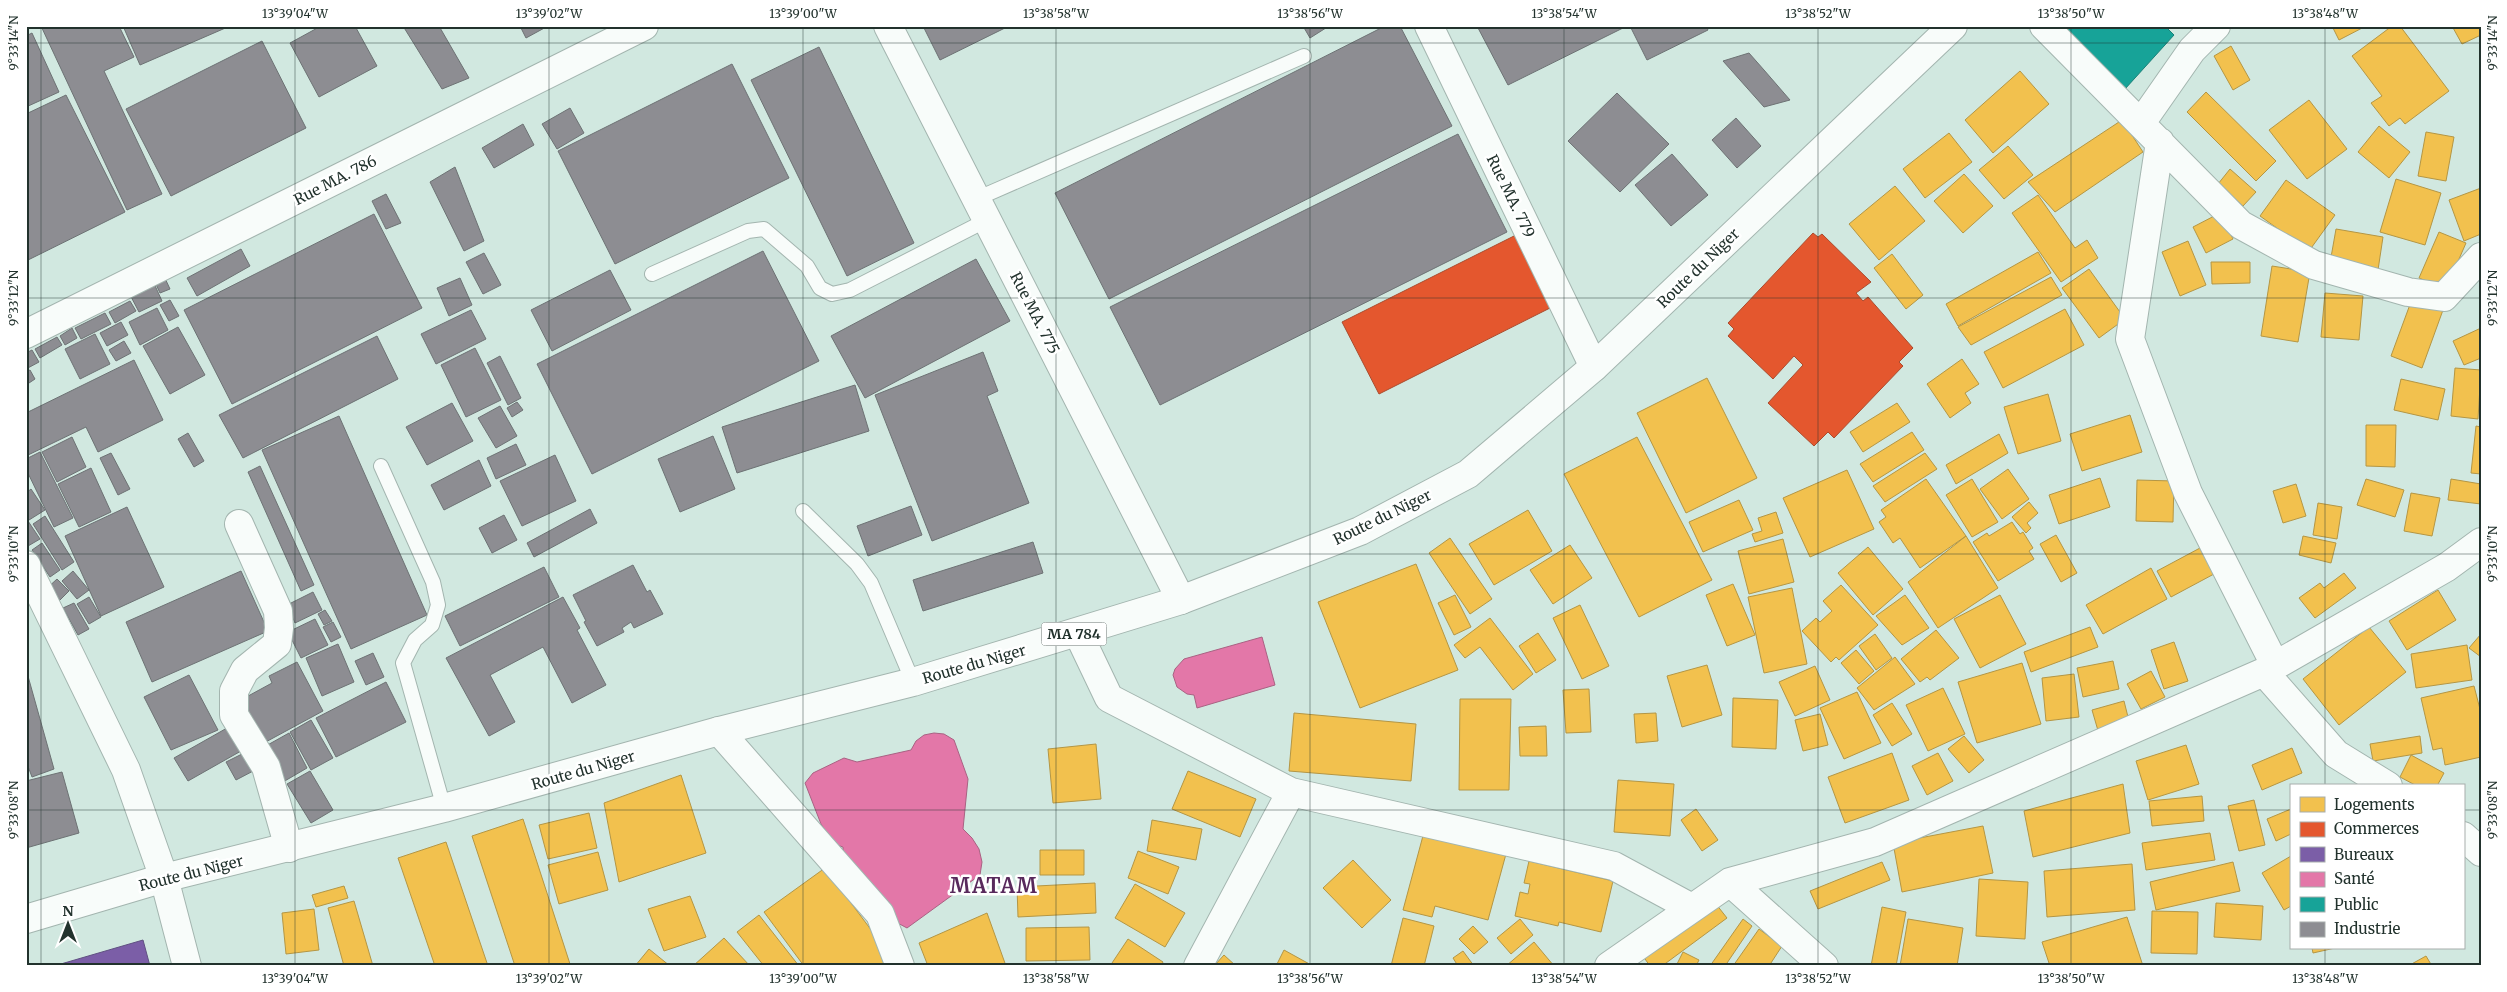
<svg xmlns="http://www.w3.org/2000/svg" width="2507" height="992" font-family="Merriweather,serif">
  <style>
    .homes { fill: #f2c14e; stroke: #b49644 }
    .shops { fill: #e4572e; stroke: #aa4c2e }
    .offices { fill: #7b5ea7; stroke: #605182 }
    .health { fill: #e377a8; stroke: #a96283 }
    .public { fill: #17a398; stroke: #1a8178 }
    .industry { fill: #8d8d92; stroke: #6d7274 }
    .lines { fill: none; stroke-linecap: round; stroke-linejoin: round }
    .service-casing { stroke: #a3b5af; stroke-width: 16 }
    .minor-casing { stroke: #a3b5af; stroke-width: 30 }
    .primary-casing { stroke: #a3b5af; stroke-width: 30 }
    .service { stroke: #f8fcfa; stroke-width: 14 }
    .minor { stroke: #f8fcfa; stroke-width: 28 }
    .primary { stroke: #f8fcfa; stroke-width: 28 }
    .ticks { fill: none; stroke: #22322d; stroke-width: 1; stroke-opacity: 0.45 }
    .labels { text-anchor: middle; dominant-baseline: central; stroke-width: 5; stroke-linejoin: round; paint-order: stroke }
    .shield { fill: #fff; stroke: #64706c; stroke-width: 1 }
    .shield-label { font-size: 14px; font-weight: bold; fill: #22322d }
    .street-label { font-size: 15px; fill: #22322d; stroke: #fff }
    .district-label { font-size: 20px; font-weight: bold; letter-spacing: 1px; fill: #58295c; stroke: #fff }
    .neatline { fill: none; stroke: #22322d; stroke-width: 2 }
    .ticks-label { font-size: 12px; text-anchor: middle; fill: #22322d }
  </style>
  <rect width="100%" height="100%" fill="#d1e8e0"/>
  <path class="homes" d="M2332 26H2366L2339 40Z
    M2392 26H2400L2449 91 2405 124 2400 118 2389 126 2371 103 2382 96 2352 56Z
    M2452 26H2481V35L2462 44Z
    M2231 46 2250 80 2233 90 2214 56Z
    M2020 71 2049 104 1993 153 1965 120Z
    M2206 92 2276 161 2256 181 2187 112Z
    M2309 100 2347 149 2307 179 2269 130Z
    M2122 120 2143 152 2055 212 2028 182Z
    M2379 126 2410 152 2389 178 2358 152Z
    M2426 132 2454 137 2446 181 2418 176Z
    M1949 133 1972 162 1925 198 1903 169Z
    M2008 146 2033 175 2004 199 1979 170Z
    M2230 169 2256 192 2243 206 2218 184Z
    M1964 174 1993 206 1963 233 1934 201Z
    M2396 179 2441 193 2425 245 2380 232Z
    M2286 180 2335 215 2309 251 2260 216Z
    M1895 186 1925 221 1879 260 1849 224Z
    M2481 188V234L2464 241 2449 200Z
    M2038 195 2075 248 2087 240 2098 258 2061 282 2012 213Z
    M2220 213 2233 239 2206 253 2193 227Z
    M2336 229 2383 237 2378 270 2330 263Z
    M2439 232 2466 243 2446 289 2419 278Z
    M2188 241 2206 285 2180 296 2162 252Z
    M2038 252 2051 273 1958 326 1946 304Z
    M1892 254 1923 295 1906 309 1874 268Z
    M2211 262H2250V283L2212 284Z
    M2272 266 2310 272 2298 342 2261 336Z
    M2089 269 2125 319 2099 338 2062 288Z
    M2051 277 2062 295 1971 345 1958 327Z
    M2325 293 2363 296 2359 340 2321 337Z
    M2412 299 2443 310 2422 368 2391 356Z
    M2065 309 2084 345 2003 388 1984 352Z
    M2481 328V358L2464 365 2453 341Z
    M1962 359 1979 384 1965 393 1971 403 1950 418 1927 384Z
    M2455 368 2481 370 2478 419 2451 416Z
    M1707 378 1757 478 1686 513 1637 413Z
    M2401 379 2445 389 2438 420 2394 410Z
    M2048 394 2061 441 2018 454 2004 407Z
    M1897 403 1910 422 1863 452 1850 432Z
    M2130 415 2142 452 2082 471 2070 434Z
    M2366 425H2396L2395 467 2366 466Z
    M2476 426 2481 427V474L2471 473Z
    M1912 432 1924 450 1873 482 1860 464Z
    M1999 434 2008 453 1956 484 1946 465Z
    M1637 437 1712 580 1639 617 1564 474Z
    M1925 453 1937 469 1885 502 1873 486Z
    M2008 469 2029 499 2002 519 1980 489Z
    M1847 470 1874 529 1810 557 1783 498Z
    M2100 478 2110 507 2059 524 2049 495Z
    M1926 479 1966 536 1920 568 1900 538 1893 543 1879 522 1886 517 1881 510Z
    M1972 479 1998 522 1972 537 1946 495Z
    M2366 479 2404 490 2395 517 2357 505Z
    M2451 479 2481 484V504L2448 500Z
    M2137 480 2174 481 2173 522 2136 521Z
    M2296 484 2306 516 2283 523 2273 491Z
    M2411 493 2440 498 2432 536 2404 531Z
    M1739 500 1753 530 1703 552 1689 522Z
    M2029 502 2038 513 2027 523 2031 528 2026 533 2012 517Z
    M2318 503 2342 507 2337 539 2313 535Z
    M1528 510 1552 551 1494 585 1469 544Z
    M1776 512 1783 533 1755 542 1752 534 1762 531 1758 518Z
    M2012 522 2020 534 2023 532 2033 548 2029 551 2034 559 1998 581 1973 542 1987 533 1989 536Z
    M2056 535 2077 573 2061 582 2040 544Z
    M1966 536 1998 588 1938 628 1908 582Z
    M2303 536 2336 543 2331 563 2299 555Z
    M1450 538 1492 599 1470 614 1429 553Z
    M1783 539 1794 582 1749 594 1738 551Z
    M1570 545 1592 578 1553 604 1530 570Z
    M1868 547 1903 589 1873 615 1838 573Z
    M2200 548 2214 574 2171 597 2157 571Z
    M1416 564 1458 670 1360 708 1318 602Z
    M2151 568 2167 599 2103 634 2086 605Z
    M2344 573 2356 588 2315 618 2299 598 2320 583 2324 588Z
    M1733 584 1755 635 1727 646 1706 595Z
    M1841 585 1878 625 1839 660 1836 657 1831 662 1802 631 1816 618 1820 622 1832 611 1823 601Z
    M1792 588 1807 664 1764 673 1748 597Z
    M2438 590 2456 620 2407 650 2389 621Z
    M1455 595 1471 627 1454 635 1438 603Z
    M1905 595 1929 628 1902 645 1876 616Z
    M2000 595 2026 644 1980 668 1954 619Z
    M1580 605 1609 666 1582 679 1553 618Z
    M1490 618 1533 674 1513 690 1480 647 1465 658 1454 645Z
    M2090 627 2098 647 2031 672 2024 652Z
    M2369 627 2406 672 2339 725 2303 679Z
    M1936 630 1959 658 1930 680 1927 677 1920 682 1901 659Z
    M1538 633 1556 660 1536 673 1519 646Z
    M1875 634 1892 658 1876 670 1859 646Z
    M2481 634V657L2469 648Z
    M2174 642 2188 681 2164 689 2151 650Z
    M2467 645 2472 680 2416 688 2411 654Z
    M1856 650 1874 671 1859 684 1841 663Z
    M1895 657 1915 684 1874 710 1857 688Z
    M2113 661 2119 689 2083 697 2077 668Z
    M2022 663 2041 724 1977 743 1958 682Z
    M1707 665 1722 715 1682 727 1667 676Z
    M1815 666 1830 700 1795 716 1779 682Z
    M2151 671 2165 697 2141 709 2127 684Z
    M2074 674 2079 717 2046 721 2042 678Z
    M2474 686 2481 713V757L2445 765 2442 748 2433 750 2421 698Z
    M1943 688 1965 734 1928 751 1906 705Z
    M1589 689 1591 732 1566 733 1563 690Z
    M1857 692 1881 743 1844 759 1820 708Z
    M1733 698 1778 700 1776 749 1732 747Z
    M1460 699H1511L1509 790H1459Z
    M2124 701 2130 725 2099 734 2092 710Z
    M1892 703 1912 734 1892 746 1873 715Z
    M1294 713 1416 724 1411 781 1289 771Z
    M1656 713 1658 741 1636 743 1634 714Z
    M1820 714 1828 745 1803 751 1795 720Z
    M1546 726 1547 756H1520L1519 727Z
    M1964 736 1984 760 1969 773 1948 749Z
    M2420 736 2422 753 2373 761 2370 744Z
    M1096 744 1101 799 1053 803 1048 749Z
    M2186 745 2199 784 2148 800 2136 761Z
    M2292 748 2302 773 2262 790 2252 765Z
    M1892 753 1909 800 1845 823 1828 777Z
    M1938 753 1953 781 1927 795 1912 766Z
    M2411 755 2444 773 2437 786H2417L2400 777Z
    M1188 771 1256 799 1240 837 1172 809Z
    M681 775 706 853 619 882 604 803Z
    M1618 780 1674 784 1670 836 1614 832Z
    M2123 784 2130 833 2033 857 2024 811Z
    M2202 796 2204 821 2152 826 2149 801Z
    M2254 800 2265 845 2239 851 2228 806Z
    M1696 809 1718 840 1702 851 1681 820Z
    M2291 809V834L2276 841 2267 819Z
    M589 813 597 848 548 859 539 825Z
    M523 819 570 964 564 966H515L472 836Z
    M1152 820 1202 829 1196 860 1147 851Z
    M1983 826 1993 873 1902 892 1893 843Z
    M1424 832 1506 854 1488 920 1435 906 1432 917 1403 910Z
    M2210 833 2215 860 2146 870 2142 843Z
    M446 842 488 966H435L398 858Z
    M1040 850H1084V875H1040Z
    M1138 851 1179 867 1168 894 1128 878Z
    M598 852 608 890 559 904 548 865Z
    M2291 856V906L2284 910 2262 873Z
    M1353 860 1391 900 1362 928 1323 888Z
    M1529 861 1613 881 1601 932 1559 922 1558 926 1515 916 1520 892 1528 894 1530 884 1524 883Z
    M1882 862 1890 880 1818 909 1810 891Z
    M2233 862 2240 891 2156 910 2150 882Z
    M2132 864 2135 910 2047 917 2044 871Z
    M825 868 892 958 880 966H804L764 912Z
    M1979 879 2028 882 2025 939 1976 936Z
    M1095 883 1096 913 1018 917 1017 887Z
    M1135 884 1185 913 1165 947 1115 918Z
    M344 886 348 898 316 907 312 895Z
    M690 896 706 937 664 951 648 909Z
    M1712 899 1727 918 1662 966H1650L1640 952Z
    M354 901 373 966H344L328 908Z
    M2216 903 2263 906 2261 940 2214 937Z
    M1882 907 1906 912 1896 966H1871Z
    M314 909 319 950 286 954 282 913Z
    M2152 911 2198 912 2197 954 2151 953Z
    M987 913 1006 966H928L919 943Z
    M759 915 799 966H764L737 932Z
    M2127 917 2143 966H2050L2042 942Z
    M1403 918 1434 926 1424 966H1391Z
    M1520 919 1533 935 1511 954 1497 938Z
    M1743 919 1752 926 1725 966H1710Z
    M1908 919 1963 928 1957 966H1900Z
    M1473 926 1488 942 1474 954 1459 939Z
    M1089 927 1090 960 1026 961V928Z
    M1759 929 1782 946 1769 966H1733Z
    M724 938 750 966H693Z
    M1128 939 1163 962 1161 966H1110Z
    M1534 942 1554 966H1506Z
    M2312 948H2335L2313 953Z
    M649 949 670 966H635Z
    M1284 950 1313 966H1276Z
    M1463 951 1474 966H1458L1453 958Z
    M1683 952 1699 960 1696 966H1676Z
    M1224 955 1236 966H1214Z
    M2426 956 2432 966H2408Z"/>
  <path class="shops" d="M1813 233 1818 237 1822 234 1871 282 1856 293 1863 301 1868 297 1913 348 1899 362 1903 366 1834 438 1828 432 1814 446 1768 403 1803 365 1794 356 1773 379 1728 336 1734 329 1728 323Z
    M1516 235 1552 307 1379 394 1342 322Z"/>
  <path class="offices" d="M143 940 150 966H54Z"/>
  <path class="health" d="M1262 637 1275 685 1197 708 1194 695 1187 694 1177 687 1173 675 1175 669 1184 659Z
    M934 733 944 734 954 740 968 779 963 829 972 838 979 849 982 862 980 875 907 928 894 921 877 899 873 884 863 882 843 858V847L834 844 821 824 805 783 813 773 844 758 857 762 911 750 916 741 924 735Z"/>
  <path class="public" d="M2055 26H2165L2174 35 2125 89Z"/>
  <path class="industry" d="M41 26H119L134 57 104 71 162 194 127 210Z
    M123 26H230L140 65Z
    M321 26H355L377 66 319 97 290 43Z
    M403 26H439L469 78 442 89Z
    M520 26H548L526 38Z
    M923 26H1009L940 60Z
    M1303 26H1329L1310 38Z
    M1385 26H1400L1452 126 1109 299 1055 193Z
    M1477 26H1624L1625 27 1508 85Z
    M1630 26H1706L1708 30 1647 60Z
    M32 33 59 92 26 107V36Z
    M262 41 306 128 171 196 126 109Z
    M819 47 914 243 847 276 751 80Z
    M1749 53 1764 70 1790 100 1764 107 1723 61Z
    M732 64 789 178 615 264 558 151Z
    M1617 93 1669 144 1620 192 1568 141Z
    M66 95 125 212 26 261V114Z
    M570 108 584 133 557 149 542 124Z
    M1736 118 1761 146 1737 168 1712 140Z
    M523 124 534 145 494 168 482 148Z
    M1458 134 1507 232 1160 405 1110 307Z
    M1672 154 1708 195 1671 226 1635 185Z
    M455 167 484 241 464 251 430 182Z
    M386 194 401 223 386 229 372 201Z
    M374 214 422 308 232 404 184 310Z
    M241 249 250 266 197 296 187 278Z
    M763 251 819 361 592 474 537 364Z
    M484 253 501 285 483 294 466 262Z
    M976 259 1010 321 865 398 831 336Z
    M610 270 631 310 552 351 531 310Z
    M163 274 170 289 160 293 153 278Z
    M460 278 472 305 449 316 437 288Z
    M152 279 162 301 139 312 128 291Z
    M170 300 179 316 169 321 160 305Z
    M130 301 136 311 115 323 109 312Z
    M157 308 168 330 140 345 129 322Z
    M471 310 486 339 436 364 421 334Z
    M105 313 111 324 81 339 75 328Z
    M121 322 128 335 107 346 100 333Z
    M178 327 205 375 170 394 143 346Z
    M72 328 77 338 65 345 60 336Z
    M95 334 110 364 80 379 65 349Z
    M377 336 398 379 243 458 219 415Z
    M57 337 62 345 40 358 35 349Z
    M124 341 131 353 116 361 109 350Z
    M475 348 501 400 466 417 441 365Z
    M32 350 39 362 26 369V353Z
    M983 352 998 391 987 396 1029 503 932 541 875 395Z
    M500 356 521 398 508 405 487 363Z
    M134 360 163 420 98 452 86 427 26 456V413Z
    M30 370 35 379 26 385V372Z
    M855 385 869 431 737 473 722 427Z
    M517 402 523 410 512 417 507 408Z
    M452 403 473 441 427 465 406 427Z
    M500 406 517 436 496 448 478 418Z
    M339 416 427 615 351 649 262 450Z
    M188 433 204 461 194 467 178 439Z
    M713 436 735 489 680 512 658 459Z
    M72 437 86 467 57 482 42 452Z
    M516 444 526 465 496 479 487 458Z
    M40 452 73 518 54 527 26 469V459Z
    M111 453 130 489 118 495 100 458Z
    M555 455 576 501 522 526 500 481Z
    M479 460 491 486 444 510 431 485Z
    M260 466 314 585 301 591 248 472Z
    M91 468 111 512 79 527 58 484Z
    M31 489 45 510 29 520 26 516V493Z
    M911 506 922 535 868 556 857 526Z
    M127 507 164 587 101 616 65 536Z
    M590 509 597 523 534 557 527 543Z
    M504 515 517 540 492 553 479 528Z
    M45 516 74 562 62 570 33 524Z
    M26 518 40 539 28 546 26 542Z
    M1033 542 1043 573 923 611 913 580Z
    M42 543 60 570 50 577 32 550Z
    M633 565 647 592 650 590 663 614 634 628 631 622 622 628 624 632 597 646 584 622 586 621 573 595Z
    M544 567 559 597 460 646 445 616Z
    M73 571 89 590 77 599 62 581Z
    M241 571 268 631 152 682 126 622Z
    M57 579 69 591 57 603 45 590Z
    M313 592 322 610 295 623 287 605Z
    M89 597 101 617 89 624 77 604Z
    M563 597 580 628 577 630 606 685 572 703 543 647 490 675 515 722 489 736 446 658Z
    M74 603 89 629 78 635 63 608Z
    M325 610 332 621 324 625 318 614Z
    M315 619 328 645 301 658 288 632Z
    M333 622 341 637 331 642 323 627Z
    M338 644 354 682 322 696 306 658Z
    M373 653 384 677 366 685 355 661Z
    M297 662 323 711 262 744 239 701 272 683 269 676Z
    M26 669 54 769 32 777 26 761Z
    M189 675 218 730 171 750 144 697Z
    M386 682 406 722 336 757 316 718Z
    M311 720 333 758 311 770 290 732Z
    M227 728 241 751 188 781 174 758Z
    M289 733 307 768 283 782 264 747Z
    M248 751 257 769 236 780 226 762Z
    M310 771 333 810 311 823 287 784Z
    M62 772 79 833 26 848V781Z"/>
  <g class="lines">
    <defs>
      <path id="service" d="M976 199 1304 56
        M652 274 748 231 764 229 807 266 820 288 832 294 850 290 987 220
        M381 466 433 582 438 605 432 625 415 640 403 663 444 808
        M803 511 857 564 871 583 913 682"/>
      <path id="minor" d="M888 26 1181 600
        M1429 26 1594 367
        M2044 26 2241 225 2314 265 2408 292 2444 297 2481 257
        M2141 123 2192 50 2216 26
        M2160 142 2130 339 2188 493 2275 665
        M26 334 644 26
        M239 524 278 611 279 628 277 644 245 670 234 691V715L266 767 289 848
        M26 565 126 770 164 878 187 966
        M1078 633 1109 698 1291 792 1614 866 1690 907
        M2264 672 2336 754 2388 786
        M719 731 880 914 900 966
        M2463 836 2481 852
        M1730 882 1824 966
        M1198 966 1291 792
        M1609 966 1730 882 1875 842 2264 672 2447 567 2481 542"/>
      <path id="primary" d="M26 919 164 878 444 808 719 731 913 682 1181 600 1360 531 1468 474 1594 367 1953 26"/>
    </defs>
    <use href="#service" class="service-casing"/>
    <use href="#minor" class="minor-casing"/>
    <use href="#primary" class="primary-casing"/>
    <use href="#service" class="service"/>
    <use href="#minor" class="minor"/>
    <use href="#primary" class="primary"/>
  </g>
  <path class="ticks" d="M41 26V966M295 26V966M549 26V966M803 26V966M1056 26V966M1310 26V966M1564 26V966M1818 26V966M2071 26V966M2325 26V786M26 43H2481M26 298H2481M26 554H2481M26 810H2291M2463 810H2481M2325 948V966"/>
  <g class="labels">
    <rect class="shield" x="1041.5" y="622.5" width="65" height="23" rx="4"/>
    <g class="shield-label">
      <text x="1074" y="634">MA 784</text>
    </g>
    <g class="street-label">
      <text transform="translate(335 180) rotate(-27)">Rue MA. 786</text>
      <text transform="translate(1511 196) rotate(64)">Rue MA. 779</text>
      <text transform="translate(1698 268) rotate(-44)">Route du Niger</text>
      <text transform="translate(1035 313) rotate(63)">Rue MA. 775</text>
      <text transform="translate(1382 517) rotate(-26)">Route du Niger</text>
      <text transform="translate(974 664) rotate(-16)">Route du Niger</text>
      <text transform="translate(583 770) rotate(-16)">Route du Niger</text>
      <text transform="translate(191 873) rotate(-14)">Route du Niger</text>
    </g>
    <g class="district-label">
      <text x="994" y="885">MATAM</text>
    </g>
  </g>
  <rect width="2507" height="992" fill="none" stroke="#ffffff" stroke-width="55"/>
  <rect x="2290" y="784" width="175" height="165" fill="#ffffff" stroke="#a7adab"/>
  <rect x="2300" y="797" width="25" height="15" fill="#f2c14e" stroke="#a7adab"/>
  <text x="2334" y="810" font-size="15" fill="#22322d">Logements</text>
  <rect x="2300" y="822" width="25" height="15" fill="#e4572e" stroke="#a7adab"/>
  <text x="2334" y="834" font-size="15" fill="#22322d">Commerces</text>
  <rect x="2300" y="847" width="25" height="15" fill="#7b5ea7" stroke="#a7adab"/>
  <text x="2334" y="860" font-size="15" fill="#22322d">Bureaux</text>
  <rect x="2300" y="872" width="25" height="15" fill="#e377a8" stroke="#a7adab"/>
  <text x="2334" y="884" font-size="15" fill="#22322d">Santé</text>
  <rect x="2300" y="897" width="25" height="15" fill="#17a398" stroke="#a7adab"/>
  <text x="2334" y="910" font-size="15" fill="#22322d">Public</text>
  <rect x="2300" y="922" width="25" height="15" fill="#8d8d92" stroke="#a7adab"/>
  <text x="2334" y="934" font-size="15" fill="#22322d">Industrie</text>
  <g transform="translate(68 924)" stroke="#ffffff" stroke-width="4" paint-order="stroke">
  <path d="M0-4L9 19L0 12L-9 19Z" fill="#22322d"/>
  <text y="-8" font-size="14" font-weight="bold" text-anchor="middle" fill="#22322d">N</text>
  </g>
  <rect x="28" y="28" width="2452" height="936" class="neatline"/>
  <g class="ticks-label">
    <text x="295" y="18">13°39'04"W</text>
    <text x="549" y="18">13°39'02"W</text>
    <text x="803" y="18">13°39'00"W</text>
    <text x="1056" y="18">13°38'58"W</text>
    <text x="1310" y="18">13°38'56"W</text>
    <text x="1564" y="18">13°38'54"W</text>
    <text x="1818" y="18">13°38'52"W</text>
    <text x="2071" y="18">13°38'50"W</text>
    <text x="2325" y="18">13°38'48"W</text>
    <text transform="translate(14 43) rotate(-90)" y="4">9°33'14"N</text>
    <text transform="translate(2493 43) rotate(-90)" y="4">9°33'14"N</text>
    <text transform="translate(14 298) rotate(-90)" y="4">9°33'12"N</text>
    <text transform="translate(2493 298) rotate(-90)" y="4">9°33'12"N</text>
    <text transform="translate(14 554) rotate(-90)" y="4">9°33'10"N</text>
    <text transform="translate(2493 554) rotate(-90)" y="4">9°33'10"N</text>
    <text transform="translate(14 810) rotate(-90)" y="4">9°33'08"N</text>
    <text transform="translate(2493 810) rotate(-90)" y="4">9°33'08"N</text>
    <text x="295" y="983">13°39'04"W</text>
    <text x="549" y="983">13°39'02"W</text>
    <text x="803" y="983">13°39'00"W</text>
    <text x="1056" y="983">13°38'58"W</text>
    <text x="1310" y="983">13°38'56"W</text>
    <text x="1564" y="983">13°38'54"W</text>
    <text x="1818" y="983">13°38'52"W</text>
    <text x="2071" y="983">13°38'50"W</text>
    <text x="2325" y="983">13°38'48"W</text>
  </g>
</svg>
